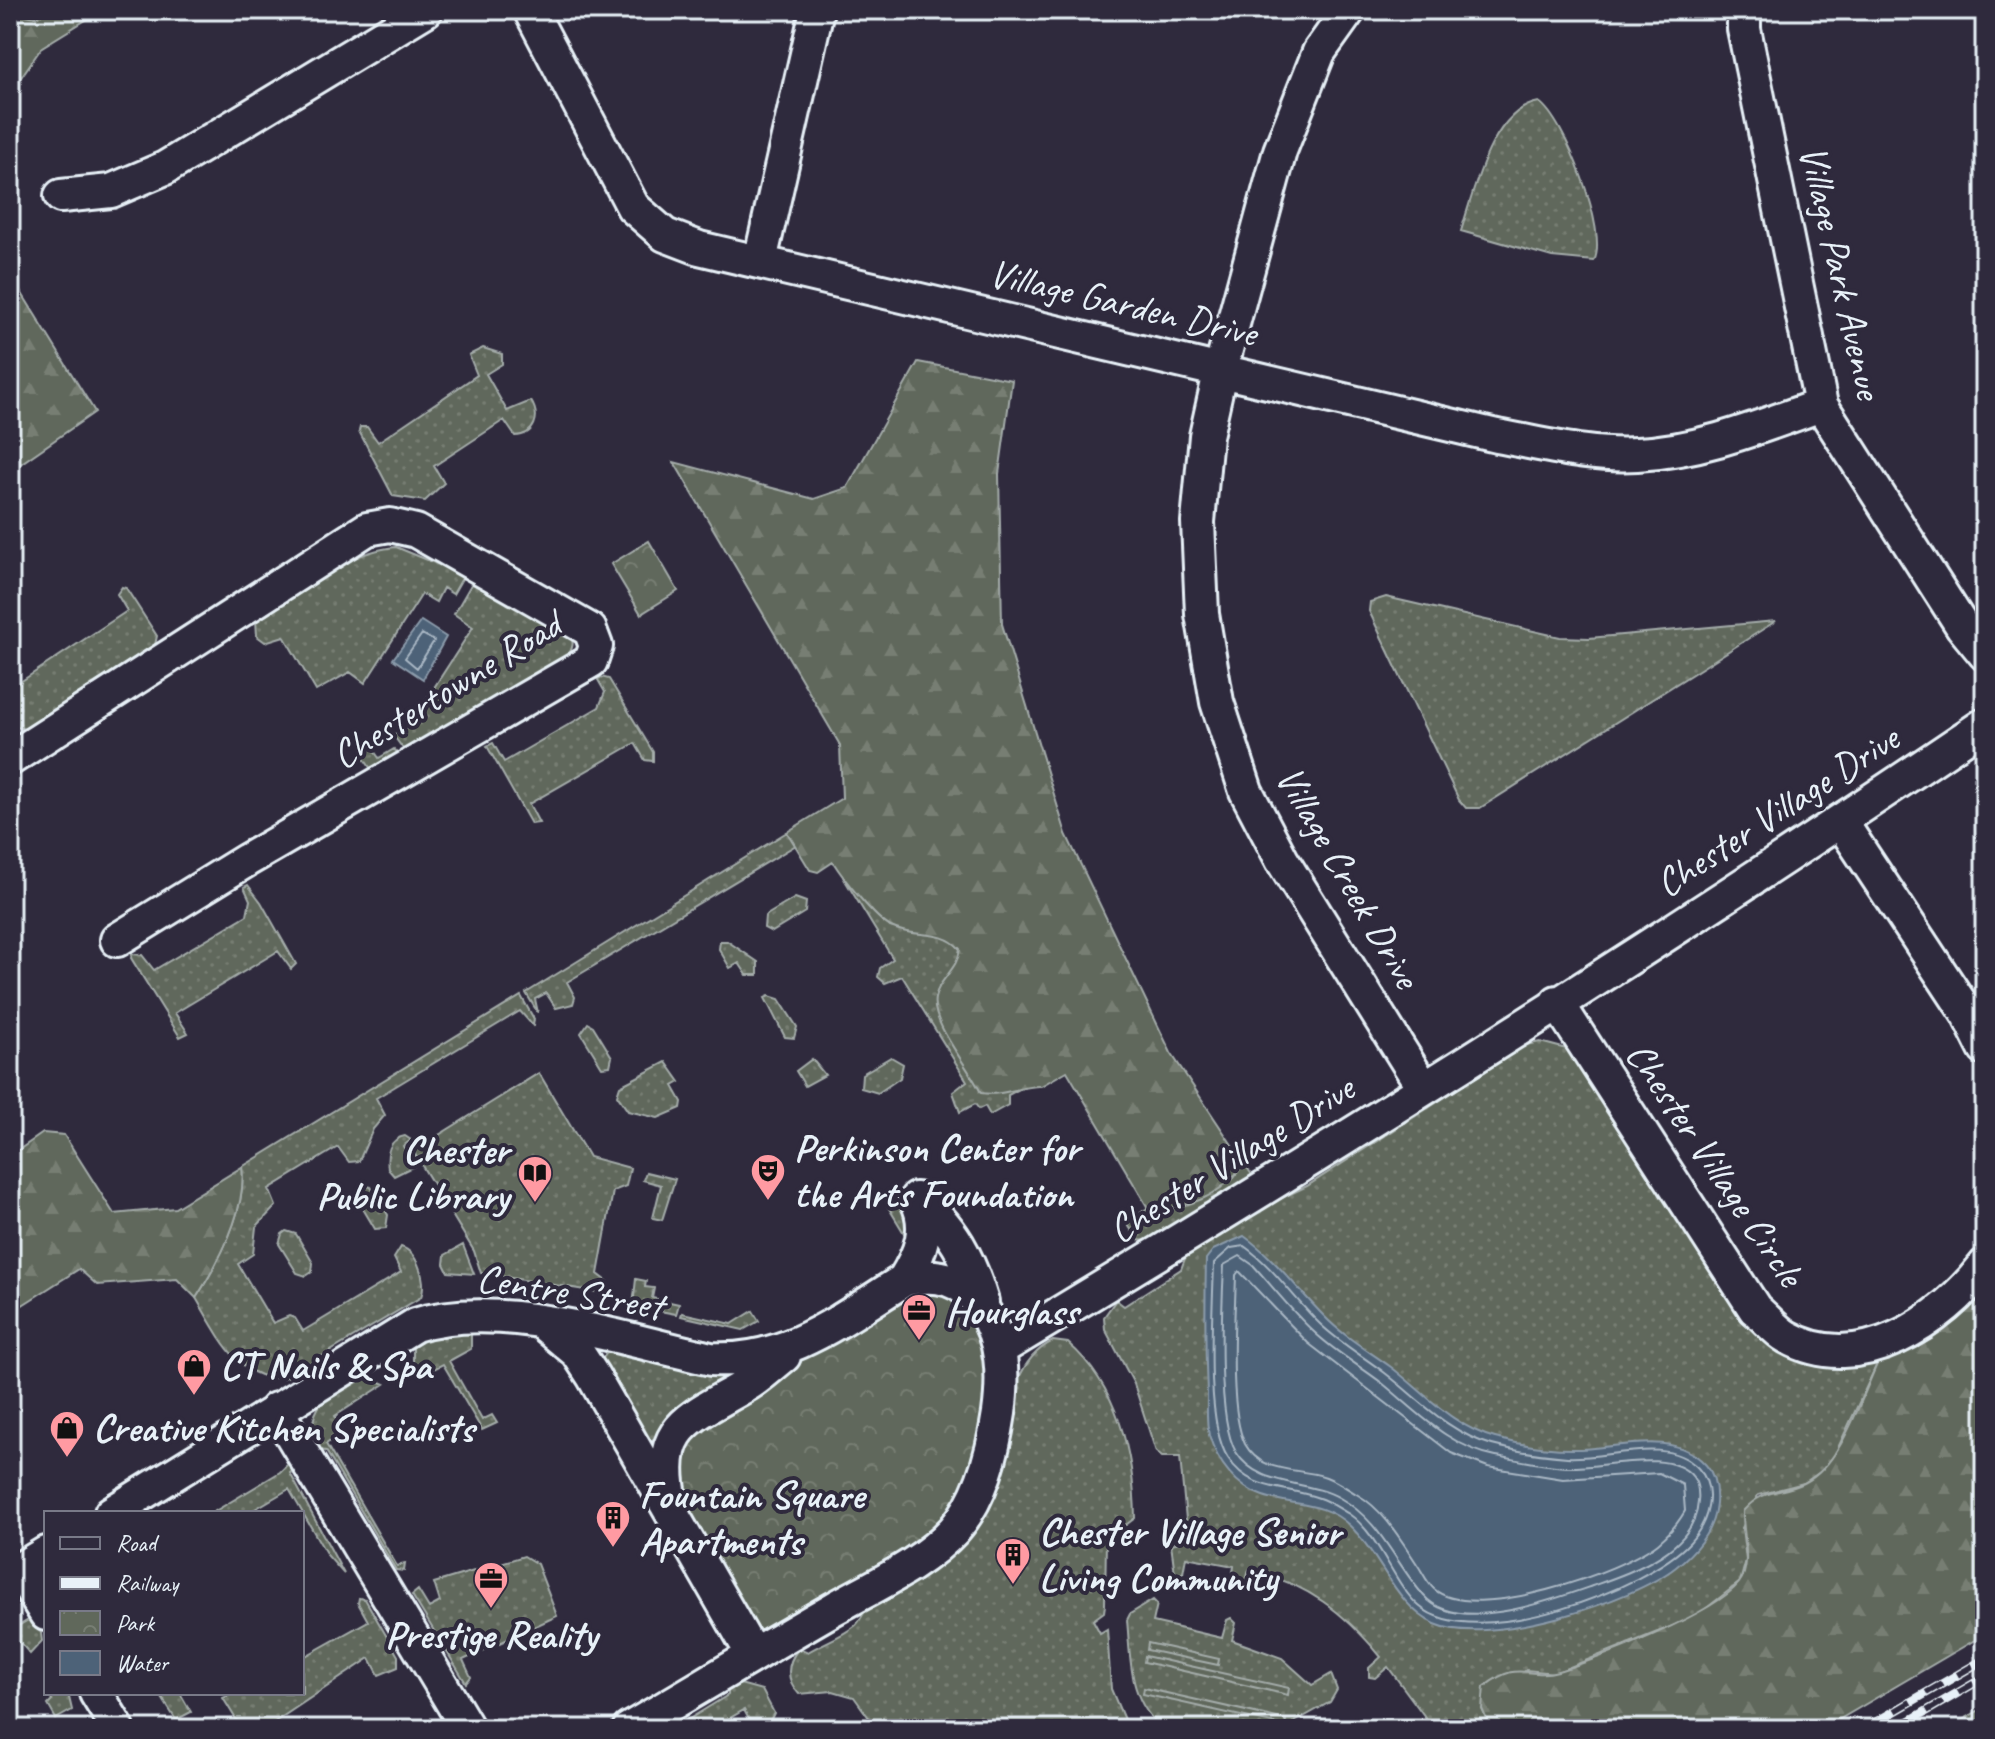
<svg xmlns="http://www.w3.org/2000/svg" width="1995" height="1739" font-family="Caveat,sans-serif">
  <style>
    .grass { fill: url(#grass-dots); stroke: #a4acaa; stroke-width: 2 }
    .forest { fill: url(#forest-firs); stroke: #a4acaa; stroke-width: 2 }
    .park { fill: url(#park-crowns); stroke: #a4acaa; stroke-width: 2 }
    .garden { fill: #60685b; stroke: #a4acaa; stroke-width: 2 }
    .water { fill: #4d6278; stroke: #8b9bab; stroke-width: 2 }
    .lines { fill: none; stroke-linecap: round; stroke-linejoin: round }
    .shore { stroke: #aab8c5; stroke-width: 2 }
    .minor-casing { stroke: #e8f1f8; stroke-width: 38 }
    .minor { stroke: #2f2a3d; stroke-width: 32 }
    .rail-casing { stroke: #e8f1f8; stroke-width: 9 }
    .rail { stroke: #2f2a3d; stroke-width: 6; stroke-dasharray: 18; stroke-linecap: butt }
    .labels { text-anchor: middle; dominant-baseline: central; stroke-width: 8; stroke-linejoin: round; paint-order: stroke }
    .street-label { font-size: 40px; fill: #e8f1f8; stroke: #2f2a3d }
    .poi-label { font-size: 40px; font-weight: bold; fill: #e8f1f8; stroke: #2f2a3d; text-anchor: start }
  </style>
  <defs>
    <pattern id="grass-dots" width="8" height="8" patternUnits="userSpaceOnUse" patternTransform="scale(2)"><rect width="8" height="8" fill="#60685b"/><path d="M2 2h.1M6 6h.1" fill="none" stroke="#777e73" stroke-width="1.8" stroke-linecap="round"/></pattern>
    <pattern id="forest-firs" width="22" height="20" patternUnits="userSpaceOnUse" patternTransform="scale(2)"><rect width="22" height="20" fill="#60685b"/><path d="M5 1l3.5 6h-7zM16 11l3.5 6h-7z" fill="#777e73"/></pattern>
    <pattern id="park-crowns" width="20" height="18" patternUnits="userSpaceOnUse" patternTransform="scale(2)"><rect width="20" height="18" fill="#60685b"/><path d="M2 6a3 3 0 1 1 6 0M12 15a3 3 0 1 1 6 0" fill="none" stroke="#777e73"/></pattern>
  </defs>
  <rect width="100%" height="100%" fill="#2f2a3d"/>
  <filter id="ink" filterUnits="userSpaceOnUse"><feTurbulence type="fractalNoise" baseFrequency=".0125" numOctaves="2"/><feDisplacementMap in="SourceGraphic" scale="16" xChannelSelector="R" yChannelSelector="G"/><feConvolveMatrix kernelMatrix="1 2 1 2 8 2 1 2 1" color-interpolation-filters="sRGB"/></filter>
  <g filter="url(#ink)">
    <path class="grass" d="M1539 102C1565 119 1609 234 1594 261L1552 257 1461 231C1474 191 1491 110 1539 102Z
      M483 348 502 354V364L486 374 507 411 531 401C541 417 535 435 515 436L504 420 434 466 444 483 425 501 393 496 359 431 360 427H367L378 442 477 375 469 355Z
      M396 547 464 575 453 594 443 588 436 602 422 594 365 683 350 672 316 691 284 636 265 642 257 636 256 619C298 593 346 551 396 547Z
      M473 581 569 633C575 642 573 648 567 657L404 750 393 735 408 728 473 627 454 614Z
      M122 587 126 588 157 636 155 645 26 729 16 727 10 716V683L17 684 127 611 117 594Z
      M1386 597 1560 637 1589 638 1776 621 1480 808H1466L1459 800 1369 611 1370 602Z
      M601 677 609 679 653 752V761L645 760 635 743 529 804 539 823 531 824 487 746 493 743 504 762 599 707 605 692 598 680Z
      M372 748 379 758 394 749 398 753 371 769 361 754Z
      M787 832 796 845 567 982 575 997 573 1004 556 1008 546 993 535 999 538 1013 526 993Z
      M843 877 890 927 949 937 960 949 958 964 939 987 981 1092 1023 1087 1008 1095V1105L990 1115 985 1106 979 1109 975 1104 960 1112 953 1092 967 1081 902 976 885 983 878 977 880 968 893 959Z
      M248 885 261 902 296 964 291 969 278 951 175 1013 188 1033 180 1037 131 958 132 954 142 955 154 970 247 915 250 900 244 887Z
      M795 898 806 902 805 912 772 932 764 928 765 916Z
      M720 941H727L758 962V975H747L739 963 730 968 719 949Z
      M521 996 534 1019 533 1026 520 1011 376 1098 385 1115 373 1129 359 1161 349 1162 338 1147 269 1189 276 1206 256 1227 253 1254 238 1264 273 1323 289 1316 295 1318 303 1331 401 1272 394 1258 401 1247C418 1252 427 1282 421 1297L287 1377C240 1386 216 1331 196 1298 219 1262 247 1210 242 1167Z
      M769 996 779 999 797 1027 794 1038 785 1037 765 998Z
      M588 1023 593 1026 612 1057 610 1066 602 1067 581 1033Z
      M1540 1042 1570 1050 1583 1065 1744 1321C1779 1356 1828 1377 1878 1362L1830 1465 1804 1483 1758 1495 1742 1528 1746 1560 1740 1582 1695 1617 1555 1673 1526 1670 1482 1709 1491 1729H1434L1388 1667 1375 1678 1369 1677V1668L1381 1657C1344 1612 1307 1583 1249 1570L1244 1588 1237 1591 1231 1586 1234 1566 1186 1557 1183 1573 1175 1574 1171 1544 1188 1540 1180 1457H1162L1156 1452 1134 1384 1105 1329 1104 1317 1116 1300 1124 1306 1181 1269 1186 1256 1244 1216 1307 1186 1526 1045Z
      M891 1057 903 1064 900 1078 878 1093 861 1088 862 1074Z
      M812 1059 825 1075 805 1086 796 1071Z
      M666 1062 680 1082 673 1086 682 1102 681 1108 658 1118 628 1111 617 1095 620 1086Z
      M539 1073 589 1157 630 1168 626 1186 613 1191 598 1274 607 1281 604 1293 481 1273 474 1251 413 1151Z
      M405 1136 411 1140 403 1146 414 1166 394 1176 388 1169C386 1154 389 1139 405 1136Z
      M1244 1163 1252 1175C1232 1195 1165 1246 1138 1240L1128 1225 1131 1218 1148 1208 1171 1210 1232 1180Z
      M646 1172 675 1179 662 1220 653 1218 661 1185 643 1180Z
      M361 1185 371 1187 388 1215 386 1228 375 1229 356 1197Z
      M890 1201 901 1202 908 1213 910 1243 887 1205Z
      M286 1231 296 1234 313 1263 312 1272 306 1276 297 1273 279 1244 282 1234Z
      M463 1245 474 1274 448 1272 444 1264 445 1255Z
      M636 1279 646 1281 645 1287 654 1288 652 1298 679 1304 676 1314 633 1306Z
      M753 1311 759 1321 743 1330 681 1316 682 1313 732 1324Z
      M471 1332V1349L449 1361 482 1420 492 1415 497 1423 482 1430 443 1364 422 1375 413 1370V1347L426 1335Z
      M1053 1341 1068 1343C1118 1386 1134 1455 1135 1518L1106 1540 1105 1605 1104 1612 1093 1620 1100 1633 1107 1629 1111 1689 1128 1729H877L854 1697 833 1691 799 1694C785 1679 786 1664 799 1648L808 1652C823 1643 843 1636 856 1625 862 1619 863 1611 870 1606 907 1580 951 1565 977 1526 1013 1473 992 1370 1053 1341Z
      M611 1348 721 1373 725 1379 653 1455 599 1362Z
      M365 1375 385 1384 335 1416 342 1433 326 1444 397 1566 405 1564 404 1571 396 1570 326 1451 319 1450C298 1416 332 1382 365 1375Z
      M290 1462 297 1467 290 1473 344 1574 327 1555 289 1489 248 1513H212L280 1472Z
      M524 1556 537 1564 557 1616 463 1660 471 1677 466 1683 412 1595 418 1590 429 1608 440 1602 434 1583Z
      M359 1598 365 1599 398 1656V1667L379 1675 370 1658 264 1729H242L223 1698 235 1693H302V1658L368 1621 358 1603Z
      M1153 1600 1157 1604 1153 1622 1222 1638 1227 1620 1231 1618 1236 1623 1232 1640 1282 1658 1312 1685 1331 1674 1337 1690 1330 1702 1282 1729H1163C1128 1700 1131 1661 1127 1620L1130 1614Z
      M30 1619 41 1633 42 1641 30 1654 19 1641 10 1645V1631Z
      M740 1684 762 1690 774 1713 770 1721 775 1729H750L753 1727 744 1710 711 1729H673L728 1695V1689Z
      M48 1693H68L72 1710 56 1719 48 1705 52 1701Z
      M159 1693H180L191 1712 176 1720Z
      M1355 1718 1373 1729H1330Z"/>
    <path class="forest" d="M50 10H102L42 47 10 93V12L36 17Z
      M10 274 95 412 10 471Z
      M918 362 1012 380 999 474 1002 624 1066 834 1171 1053 1244 1163C1222 1196 1186 1211 1148 1208L1067 1071 1041 1086C1023 1085 1002 1097 981 1093 970 1068 930 1023 935 998 939 978 958 970 960 949 941 928 915 939 891 927 875 919 843 878 833 862L818 872 810 870 787 832 842 798 840 745 674 462 814 499 847 488Z
      M43 1133 64 1135 114 1214 175 1208 242 1167C247 1210 219 1262 196 1298L177 1279 97 1285 79 1269 10 1313V1156Z
      M1985 1291V1634L1823 1729H1491L1482 1709 1484 1687C1520 1658 1527 1680 1558 1671 1598 1660 1715 1613 1739 1583 1753 1565 1742 1532 1743 1511 1765 1487 1779 1495 1804 1483 1841 1466 1861 1398 1878 1362 1917 1350 1959 1323 1985 1291Z
      M1985 1707V1729H1947Z"/>
    <path class="park" d="M649 541 678 591 641 614 611 564Z
      M905 1280 958 1283 1002 1373 955 1528 753 1654 676 1523 678 1428Z"/>
    <path class="garden" d="M1148 1643 1219 1659 1218 1665 1147 1650Z
      M1145 1656 1289 1688 1288 1695 1144 1662Z
      M1144 1688 1286 1720 1285 1726 1143 1694Z"/>
    <path class="water" d="M421 621 446 637 423 679 393 659Z
      M1244 1236C1275 1258 1297 1289 1324 1316 1343 1336 1369 1351 1391 1367 1425 1393 1452 1426 1495 1438 1518 1444 1547 1449 1572 1449 1614 1450 1673 1427 1706 1465 1716 1476 1717 1490 1716 1504 1714 1530 1696 1551 1676 1567 1632 1602 1488 1647 1435 1624 1395 1606 1381 1555 1349 1525 1324 1501 1293 1506 1263 1496 1237 1488 1217 1462 1209 1435 1206 1423 1207 1407 1207 1393 1205 1349 1205 1304 1206 1259L1213 1250Z"/>
    <g class="lines">
      <path class="shore" d="M422 634 434 641 417 668 405 658Z
        M1244 1246C1274 1267 1294 1299 1320 1324 1340 1343 1364 1357 1385 1373 1420 1400 1449 1433 1492 1445 1515 1451 1543 1455 1567 1457 1607 1460 1666 1434 1698 1468 1718 1489 1708 1523 1690 1542 1647 1589 1474 1654 1419 1606 1394 1585 1380 1535 1349 1514 1340 1509 1329 1501 1319 1498 1285 1485 1251 1493 1228 1458 1204 1422 1213 1309 1214 1263L1231 1248Z
        M1240 1256 1253 1265C1273 1287 1292 1312 1314 1332 1335 1352 1360 1366 1382 1383 1418 1412 1449 1447 1496 1456 1519 1460 1544 1466 1567 1467 1600 1469 1671 1447 1693 1477 1698 1484 1699 1493 1698 1502 1695 1551 1631 1572 1592 1586 1552 1600 1458 1635 1424 1596 1394 1562 1381 1521 1340 1498 1307 1479 1258 1488 1236 1452 1216 1419 1222 1306 1224 1265Z
        M1239 1271 1308 1343 1451 1453 1488 1467 1563 1479 1659 1473 1683 1485 1685 1511C1678 1523 1669 1534 1658 1543 1621 1572 1473 1624 1434 1589 1427 1583 1422 1571 1417 1564 1401 1540 1383 1509 1358 1495 1348 1489 1337 1481 1326 1477 1298 1467 1262 1475 1245 1444 1228 1410 1235 1315 1236 1275Z"/>
      <defs>
        <path id="minor" d="M530 10 633 207 665 235 699 248 1497 436C1543 444 1590 457 1637 454 1701 451 1762 426 1821 405
          M1349 10 1319 52 1280 151 1221 368 1206 436 1198 522 1202 614 1217 702 1246 791 1282 860 1423 1087
          M1744 10V29L1821 405 1962 626 1985 654
          M61 196 111 191 165 168 426 10
          M760 261 817 10
          M10 759 367 529 390 525 416 531 590 630 596 646 591 661 247 860 117 940
          M1841 822 1967 1013 1985 1049
          M1557 1002 1755 1309C1765 1317 1776 1331 1787 1337 1860 1378 1942 1321 1985 1265
          M916 1199C952 1223 970 1262 982 1302
          M904 1280C920 1254 931 1228 916 1199
          M546 1326 578 1353 593 1376 753 1655
          M1000 1349C1333 1149 1663 942 1985 724
          M276 1409 468 1729
          M671 1501C655 1426 689 1419 745 1386 759 1378 771 1366 784 1356
          M111 1513 415 1325C500 1298 625 1340 711 1359 786 1364 843 1318 904 1280 937 1272 963 1278 982 1308 1003 1340 1004 1376 999 1413 993 1453 982 1498 954 1530 922 1565 873 1586 833 1609 765 1648 697 1689 629 1729
          M19 1570 46 1614
          M10 1575 46 1553
          M96 1693 118 1729"/>
      </defs>
      <use href="#minor" class="minor-casing"/>
      <use href="#minor" class="minor"/>
      <defs>
        <path id="rail" d="M1864 1729 1985 1659
          M1896 1729 1985 1677"/>
      </defs>
      <use href="#rail" class="rail-casing"/>
      <use href="#rail" class="rail"/>
    </g>
  </g>
  <defs>
    <symbol id="theatre-pin" viewBox="-11 -11 22 30"><path d="M0 17L-7.5 6A9.5 9.5 0 1 1 7.5 6Z" fill="#ff9aa2" stroke="#2f2a3d"/><path d="M-5-5.5Q0-4 5-5.5V0Q5 5 0 6Q-5 5-5 0ZM-3.3-2.5H-1v1.5H-3.3ZM1-2.5H3.3v1.5H1ZM-2.8 1Q0 5.5 2.8 1Z" fill="#111"/></symbol>
    <symbol id="library-pin" viewBox="-11 -11 22 30"><path d="M0 17L-7.5 6A9.5 9.5 0 1 1 7.5 6Z" fill="#ff9aa2" stroke="#2f2a3d"/><path d="M-6-4Q-3-5.5-.7-3.5V5Q-3 3-6 4ZM6-4Q3-5.5 .7-3.5V5Q3 3 6 4Z" fill="#111"/></symbol>
    <symbol id="office-pin" viewBox="-11 -11 22 30"><path d="M0 17L-7.5 6A9.5 9.5 0 1 1 7.5 6Z" fill="#ff9aa2" stroke="#2f2a3d"/><path d="M-6-3h4V-5.5h4V-3h4V5H-6ZM-1-4.5V-3h2v-1.5ZM-6 0V1H6V0Z" fill="#111"/></symbol>
    <symbol id="shop-pin" viewBox="-11 -11 22 30"><path d="M0 17L-7.5 6A9.5 9.5 0 1 1 7.5 6Z" fill="#ff9aa2" stroke="#2f2a3d"/><path d="M-5-2.5h2.3a2.7 3.5 0 0 1 5.4 0H5L5.5 6h-11ZM-1.5-2.5h3a1.5 2.3 0 0 0-3 0Z" fill="#111"/></symbol>
    <symbol id="building-pin" viewBox="-11 -11 22 30"><path d="M0 17L-7.5 6A9.5 9.5 0 1 1 7.5 6Z" fill="#ff9aa2" stroke="#2f2a3d"/><path d="M-4-6H4V6H1V3H-1V6H-4ZM-2.5-4.3h1.7v1.8h-1.7ZM.8-4.3h1.7v1.8H.8ZM-2.5-1h1.7V.8h-1.7ZM.8-1h1.7V.8H.8Z" fill="#111"/></symbol>
  </defs>
  <g fill-rule="evenodd">
    <use href="#theatre-pin" x="748" y="1151" width="40" height="54"/>
    <use href="#library-pin" x="515" y="1153" width="40" height="54"/>
    <use href="#office-pin" x="899" y="1291" width="40" height="54"/>
    <use href="#shop-pin" x="174" y="1346" width="40" height="54"/>
    <use href="#shop-pin" x="47" y="1408" width="40" height="54"/>
    <use href="#building-pin" x="593" y="1498" width="40" height="54"/>
    <use href="#building-pin" x="993" y="1535" width="40" height="54"/>
    <use href="#office-pin" x="471" y="1559" width="40" height="54"/>
  </g>
  <g class="labels">
    <g class="street-label">
      <text transform="translate(1841 272) rotate(77)">Village Park Avenue</text>
      <text transform="translate(1123 303) rotate(13)">Village Garden Drive</text>
      <text transform="translate(446 690) rotate(-32)">Chestertowne Road</text>
      <text transform="translate(1777 811) rotate(-33)">Chester Village Drive</text>
      <text transform="translate(1348 877) rotate(60)">Village Creek Drive</text>
      <text transform="translate(1231 1159) rotate(-32)">Chester Village Drive</text>
      <text transform="translate(1715 1164) rotate(56)">Chester Village Circle</text>
      <text transform="translate(570 1292) rotate(9)">Centre Street</text>
    </g>
    <g class="poi-label">
      <text x="794" y="1148">Perkinson Center for<tspan x="794" dy="46">the Arts Foundation</tspan></text>
      <text x="509" y="1150" text-anchor="end">Chester<tspan x="509" dy="46">Public Library</tspan></text>
      <text x="945" y="1311">Hourglass</text>
      <text x="220" y="1366">CT Nails &amp; Spa</text>
      <text x="93" y="1428">Creative Kitchen Specialists</text>
      <text x="639" y="1495">Fountain Square<tspan x="639" dy="46">Apartments</tspan></text>
      <text x="1039" y="1532">Chester Village Senior<tspan x="1039" dy="46">Living Community</tspan></text>
      <text x="491" y="1635" text-anchor="middle">Prestige Reality</text>
    </g>
  </g>
  <rect width="1995" height="1739" fill="none" stroke="#2f2a3d" stroke-width="40"/>
  <rect x="20" y="20" width="1955" height="1699" fill="none" stroke="#e8f1f8" stroke-width="3" filter="url(#ink)"/>
  <rect x="44" y="1511" width="260" height="184" fill="#2f2a3d" stroke="#797a88" stroke-width="2"/>
  <rect x="60" y="1537" width="40" height="12" fill="#2f2a3d" stroke="#797a88" stroke-width="2"/>
  <text x="116" y="1551" font-size="24" fill="#e8f1f8">Road</text>
  <rect x="60" y="1577" width="40" height="12" fill="#e8f1f8" stroke="#797a88" stroke-width="2"/>
  <text x="116" y="1591" font-size="24" fill="#e8f1f8">Railway</text>
  <rect x="60" y="1611" width="40" height="24" fill="url(#park-crowns)" stroke="#797a88" stroke-width="2"/>
  <text x="116" y="1631" font-size="24" fill="#e8f1f8">Park</text>
  <rect x="60" y="1651" width="40" height="24" fill="#4d6278" stroke="#797a88" stroke-width="2"/>
  <text x="116" y="1671" font-size="24" fill="#e8f1f8">Water</text>
</svg>
